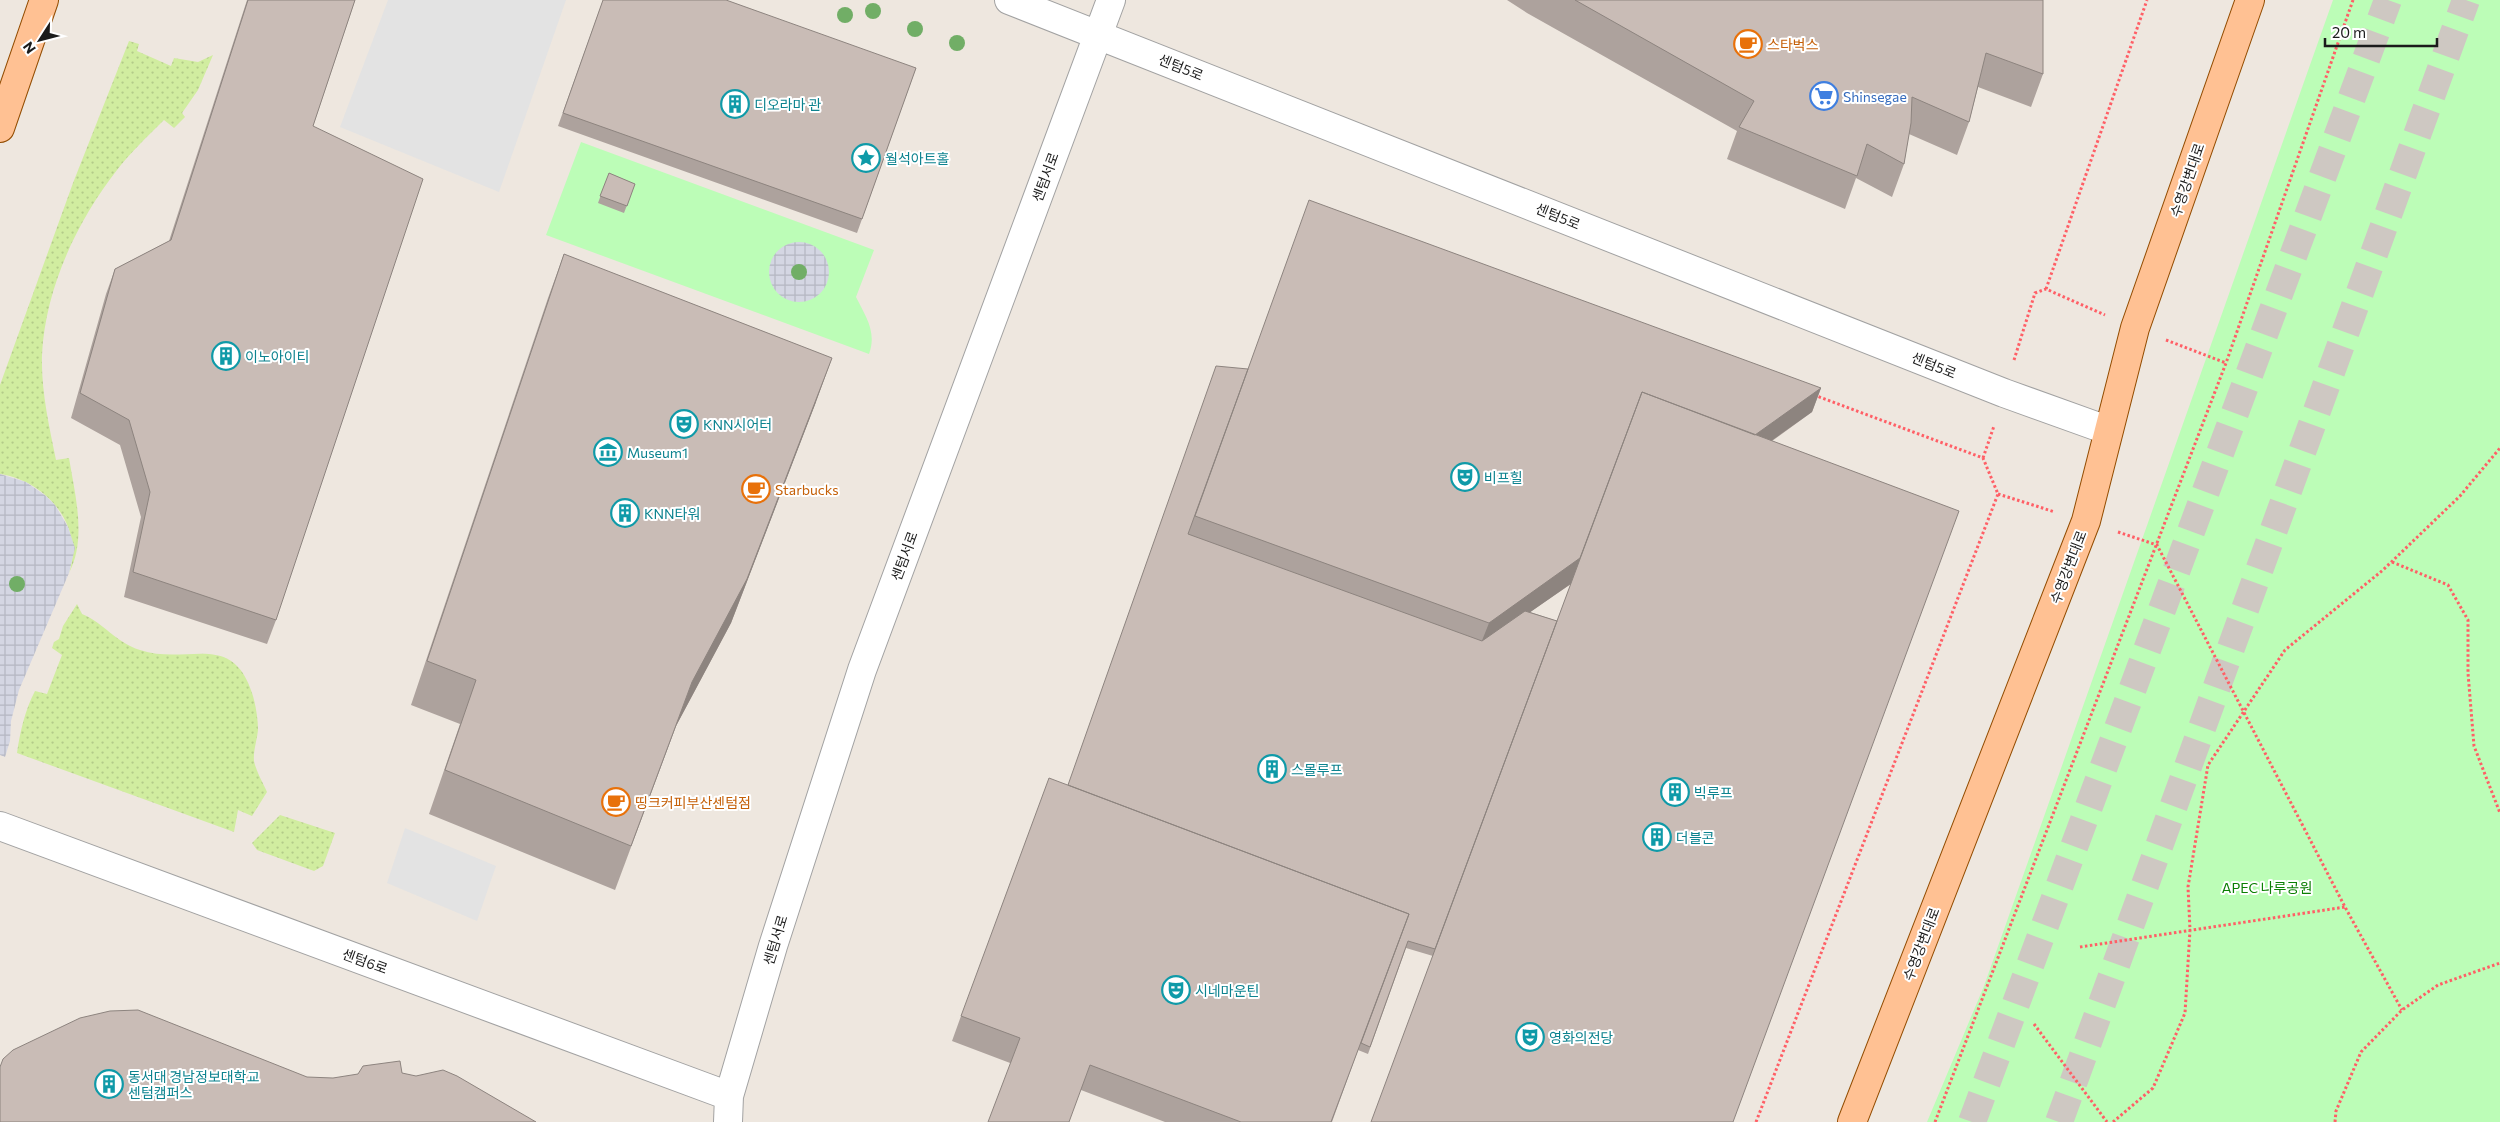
<svg xmlns="http://www.w3.org/2000/svg" width="2500" height="1122" font-family="Commissioner,'Noto Sans KR',sans-serif">
  <style>
    .grass { fill: url(#grass-dots) }
    .park { fill: #bcfdb7 }
    .parking { fill: #e3e3e3 }
    .plaza { fill: url(#plaza-grid) }
    .lines { fill: none; stroke-linecap: round; stroke-linejoin: round }
    .highway-tunnel { stroke: #cec8c2; stroke-width: 28; stroke-dasharray: 28 14; stroke-linecap: butt }
    .minor-casing { stroke: #a2a2a2; stroke-width: 30 }
    .major-casing { stroke: #924c00; stroke-width: 30 }
    .path { stroke: #ff5f66; stroke-width: 3; stroke-dasharray: 2.5 2.5; stroke-linecap: butt }
    .minor { stroke: #fff; stroke-width: 28 }
    .major { stroke: #ffc193; stroke-width: 28 }
    .tree { fill: #71ae66 }
    .wall { fill: #ada29d; fill-rule: evenodd }
    .shaded-wall { fill: #8d847f }
    .building { fill: #c9bcb6; stroke: #8d847f }
    .labels { text-anchor: middle; dominant-baseline: central; stroke-width: 4; stroke-linejoin: round; paint-order: stroke }
    .food-label { font-size: 14px; fill: #c56008; stroke: #fff; text-anchor: start }
    .street-label { font-size: 14px; fill: #1b1b1b; stroke: #fff }
    .shop-label { font-size: 14px; fill: #366cbe; stroke: #fff; text-anchor: start }
    .culture-label { font-size: 14px; fill: #0d838f; stroke: #fff; text-anchor: start }
    .park-label { font-size: 14px; fill: #0b7f03; stroke: #fff }
  </style>
  <defs>
    <pattern id="grass-dots" width="8" height="8" patternUnits="userSpaceOnUse" patternTransform="scale(1.25)"><rect width="8" height="8" fill="#d1eda0"/><path d="M2 2h.1M6 6h.1" fill="none" stroke="#b3cb89" stroke-width="1.8" stroke-linecap="round"/></pattern>
    <pattern id="plaza-grid" width="8" height="8" patternUnits="userSpaceOnUse" patternTransform="scale(1.25)"><rect width="8" height="8" fill="#d4d6e3"/><path d="M0 4h8M4 0v8" fill="none" stroke="#b5b7c2"/></pattern>
  </defs>
  <rect width="100%" height="100%" fill="#eee7df"/>
  <path class="grass" d="M129 41 139 44 137 51 171 66 174 58 198 62 213 55 198 90 182 113 185 117 174 128 164 120C148 136 131 152 117 170 77 221 45 289 42 355 41 391 49 425 56 460L69 458C75 495 87 538 69 573 85 526 46 481 0 474V385L73 183Z
    M77 604 82 614C104 623 115 642 140 650 188 666 233 629 253 696 256 707 258 719 258 730 257 740 253 751 254 761 256 771 263 783 267 792L252 816 238 810 234 832 17 753C20 732 25 710 35 691L47 694 62 655 52 648 54 642 59 639 63 626Z
    M280 815 335 833 323 866 314 871 257 850 252 843Z"/>
  <path class="park" d="M2333 0H2500V1122H1927L1984 986Z
    M581 142 874 250 856 297C866 317 877 332 869 354L546 235Z"/>
  <path class="parking" d="M388 0H566L499 192 340 127Z
    M405 828 496 866 477 921 387 883Z"/>
  <path class="plaza" d="M769 272a30 30 0 1 1 60 0a30 30 0 1 1-60 0Z
    M0 474 26 482 46 496 55 505 68 527 75 548 69 573 19 690 11 721 10 741 5 757 0 755Z"/>
  <g class="lines">
    <path class="highway-tunnel" d="M1972 1122 2388 0
      M2059 1122 2466 0"/>
    <defs>
      <path id="minor" d="M1009 0 2004 393 2107 430
        M0 826 729 1096
        M728 1122 729 1096 773 946 862 670 1111 0"/>
      <path id="major" d="M0 128 44 0
        M1852 1122 2086 521 2135 328 2250 0"/>
    </defs>
    <use href="#minor" class="minor-casing"/>
    <use href="#major" class="major-casing"/>
    <path class="path" d="M2046 289 2147 0
      M2166 340 2226 363
      M2014 360 2035 293 2046 289 2105 315
      M1983 458 1994 426
      M1998 494 2055 512
      M2118 532 2157 545 2345 907 2402 1010
      M2392 562 2448 585 2468 620V673L2474 746 2500 813
      M2080 947 2345 907
      M2034 1024 2107 1122
      M1756 1122 1998 494 1983 458 1814 395
      M1935 1122 2226 363 2353 0
      M2113 1122 2153 1088 2185 1013 2190 930 2188 887 2208 765 2285 650 2383 570 2460 496 2500 448
      M2335 1122 2336 1111 2361 1052 2402 1010 2438 985 2500 963"/>
    <use href="#minor" class="minor"/>
    <use href="#major" class="major"/>
  </g>
  <g class="tree">
    <circle cx="873" cy="11" r="8"/>
    <circle cx="845" cy="15" r="8"/>
    <circle cx="915" cy="29" r="8"/>
    <circle cx="957" cy="43" r="8"/>
    <circle cx="799" cy="272" r="8"/>
    <circle cx="17" cy="584" r="8"/>
  </g>
  <path class="wall" d="M247 0H355L313 126 276 620 267 644 124 597 141 517 120 445 71 418 106 294 115 269 169 241Z
    M603 0 916 68 857 233 558 126Z
    M1507 0H2043V74L2031 107 1978 87 1969 122 1957 155 1909 134 1904 164 1892 197 1856 178 1845 209 1727 159 1737 131 1527 13Z
    M609 173 635 184 624 213 598 203Z
    M564 254 816 402 731 623 676 726 615 890 429 814 460 724 411 705 548 298Z
    M1248 369 1821 388 1812 412 1772 441 1433 956 1406 948 1368 1054 1358 1050 1332 1122H1165L952 1041 961 1016 1068 785ZM1571 584 1557 621 1530 612Z"/>
  <path class="shaded-wall" d="M832 358 816 402 731 623 676 726 615 890 692 682Z
    M1821 388 1812 412 1730 470 1739 445Z
    M1636 407 1572 583 1479 648 1489 623Z"/>
  <path class="building" d="M248 0H355L313 126 423 179 276 620 133 572 150 492 129 420 80 393 115 269 171 240Z
    M603 0H726L916 68 862 219 563 113Z
    M1575 0H2043V74L1986 53 1969 122 1912 97 1911 123 1904 164 1867 144 1857 176 1739 127 1754 101Z
    M609 173 635 184 627 206 600 196Z
    M1309 200 1821 388 1755 435 1642 392 1580 558 1489 623 1195 516Z
    M564 254 832 358 747 579 692 682 631 846 445 770 476 680 427 661Z
    M1216 366 1248 369 1188 534 1482 641 1525 611 1557 621 1435 949 1408 941 1370 1047 1361 1043 1409 914 1068 785Z
    M1642 392 1959 511 1733 1122H1371Z
    M1049 778 1409 914 1331 1122H1241L1090 1065 1069 1122H988L1020 1038 961 1016Z
    M138 1010 307 1077 333 1078 358 1074 363 1066 400 1061 402 1073 416 1076 443 1070 457 1076 536 1122H0V1067L3 1059 13 1050 80 1018 110 1011Z"/>
  <defs>
    <symbol id="cafe-ring" viewBox="-11 -11 22 22"><circle r="9.5" fill="#fff" stroke="#e8710a" stroke-width="1.5"/><path d="M-5.5-4.5H6V0H3Q3 3.5 0 3.5H-2.5Q-5.5 3.5-5.5 0ZM3-3.2v2h1.7v-2ZM-6 4.5H4V6H-6Z" fill="#e8710a"/></symbol>
    <symbol id="supermarket-ring" viewBox="-11 -11 22 22"><circle r="9.5" fill="#fff" stroke="#3f7fe0" stroke-width="1.5"/><path d="M-6-5.5h2.5l.6 2H6L4.5 2H-2.5L-4.4-4H-6ZM-1.5 3.2a1.3 1.3 0 1 0 .1 0ZM3 3.2a1.3 1.3 0 1 0 .1 0Z" fill="#3f7fe0"/></symbol>
    <symbol id="building-ring" viewBox="-11 -11 22 22"><circle r="9.5" fill="#fff" stroke="#0f9aa8" stroke-width="1.5"/><path d="M-4-6H4V6H1V3H-1V6H-4ZM-2.5-4.3h1.7v1.8h-1.7ZM.8-4.3h1.7v1.8H.8ZM-2.5-1h1.7V.8h-1.7ZM.8-1h1.7V.8H.8Z" fill="#0f9aa8"/></symbol>
    <symbol id="sight-ring" viewBox="-11 -11 22 22"><circle r="9.5" fill="#fff" stroke="#0f9aa8" stroke-width="1.5"/><path d="M0-6L1.8-2.2L6-1.7L2.9 1.2L3.7 5.4L0 3.3L-3.7 5.4L-2.9 1.2L-6-1.7L-1.8-2.2Z" fill="#0f9aa8"/></symbol>
    <symbol id="theatre-ring" viewBox="-11 -11 22 22"><circle r="9.5" fill="#fff" stroke="#0f9aa8" stroke-width="1.5"/><path d="M-5-5.5Q0-4 5-5.5V0Q5 5 0 6Q-5 5-5 0ZM-3.3-2.5H-1v1.5H-3.3ZM1-2.5H3.3v1.5H1ZM-2.8 1Q0 5.5 2.8 1Z" fill="#0f9aa8"/></symbol>
    <symbol id="museum-ring" viewBox="-11 -11 22 22"><circle r="9.5" fill="#fff" stroke="#0f9aa8" stroke-width="1.5"/><path d="M0-6L6-3V-2H-6V-3ZM-5-1h2V3h-2ZM-1-1h2V3h-2ZM3-1h2V3H3ZM-6 4H6V6H-6Z" fill="#0f9aa8"/></symbol>
  </defs>
  <g fill-rule="evenodd">
    <use href="#cafe-ring" x="1732" y="28" width="32" height="32"/>
    <use href="#supermarket-ring" x="1808" y="80" width="32" height="32"/>
    <use href="#building-ring" x="719" y="88" width="32" height="32"/>
    <use href="#sight-ring" x="850" y="142" width="32" height="32"/>
    <use href="#building-ring" x="210" y="340" width="32" height="32"/>
    <use href="#theatre-ring" x="668" y="408" width="32" height="32"/>
    <use href="#museum-ring" x="592" y="436" width="32" height="32"/>
    <use href="#theatre-ring" x="1449" y="461" width="32" height="32"/>
    <use href="#cafe-ring" x="740" y="473" width="32" height="32"/>
    <use href="#building-ring" x="609" y="497" width="32" height="32"/>
    <use href="#building-ring" x="1256" y="753" width="32" height="32"/>
    <use href="#building-ring" x="1659" y="776" width="32" height="32"/>
    <use href="#cafe-ring" x="600" y="786" width="32" height="32"/>
    <use href="#building-ring" x="1641" y="821" width="32" height="32"/>
    <use href="#theatre-ring" x="1160" y="974" width="32" height="32"/>
    <use href="#theatre-ring" x="1514" y="1021" width="32" height="32"/>
    <use href="#building-ring" x="93" y="1068" width="32" height="32"/>
  </g>
  <g class="labels">
    <g class="food-label">
      <text x="1767" y="44">스타벅스</text>
      <text x="775" y="489">Starbucks</text>
      <text x="635" y="802">띵크커피부산센텀점</text>
    </g>
    <g class="street-label">
      <text transform="translate(1181 67) rotate(22)">센텀5로</text>
      <text transform="translate(1045 177) rotate(-70)">센텀서로</text>
      <text transform="translate(2187 180) rotate(-71)">수영강변대로</text>
      <text transform="translate(1558 216) rotate(22)">센텀5로</text>
      <text transform="translate(1934 365) rotate(22)">센텀5로</text>
      <text transform="translate(904 556) rotate(-70)">센텀서로</text>
      <text transform="translate(2068 567) rotate(-69)">수영강변대로</text>
      <text transform="translate(775 940) rotate(-73)">센텀서로</text>
      <text transform="translate(1921 944) rotate(-69)">수영강변대로</text>
      <text transform="translate(365 961) rotate(20)">센텀6로</text>
    </g>
    <g class="shop-label">
      <text x="1843" y="96">Shinsegae</text>
    </g>
    <g class="culture-label">
      <text x="754" y="104">디오라마 관</text>
      <text x="885" y="158">월석아트홀</text>
      <text x="245" y="356">이노아이티</text>
      <text x="703" y="424">KNN시어터</text>
      <text x="627" y="452">Museum1</text>
      <text x="1484" y="477">비프힐</text>
      <text x="644" y="513">KNN타워</text>
      <text x="1291" y="769">스몰루프</text>
      <text x="1694" y="792">빅루프</text>
      <text x="1676" y="837">더블콘</text>
      <text x="1195" y="990">시네마운틴</text>
      <text x="1549" y="1037">영화의전당</text>
      <text x="128" y="1076">동서대 경남정보대학교<tspan x="128" dy="16">센텀캠퍼스</tspan></text>
    </g>
    <g class="park-label">
      <text x="2267" y="887">APEC 나루공원</text>
    </g>
  </g>
  <g transform="translate(40 40) rotate(234)" stroke="#ffffff" stroke-width="4" paint-order="stroke">
  <path d="M0-4L9 19L0 12L-9 19Z" fill="#1b1b1b"/>
  <text y="-8" font-size="14" font-weight="bold" text-anchor="middle" fill="#1b1b1b">N</text>
  </g>
  <path d="M2325 38v8h112v-8" fill="none" stroke="#1b1b1b" stroke-width="2.5"/>
  <text x="2332" y="38" font-size="15" fill="#1b1b1b" stroke="#ffffff" stroke-width="4" paint-order="stroke">20 m</text>
</svg>
